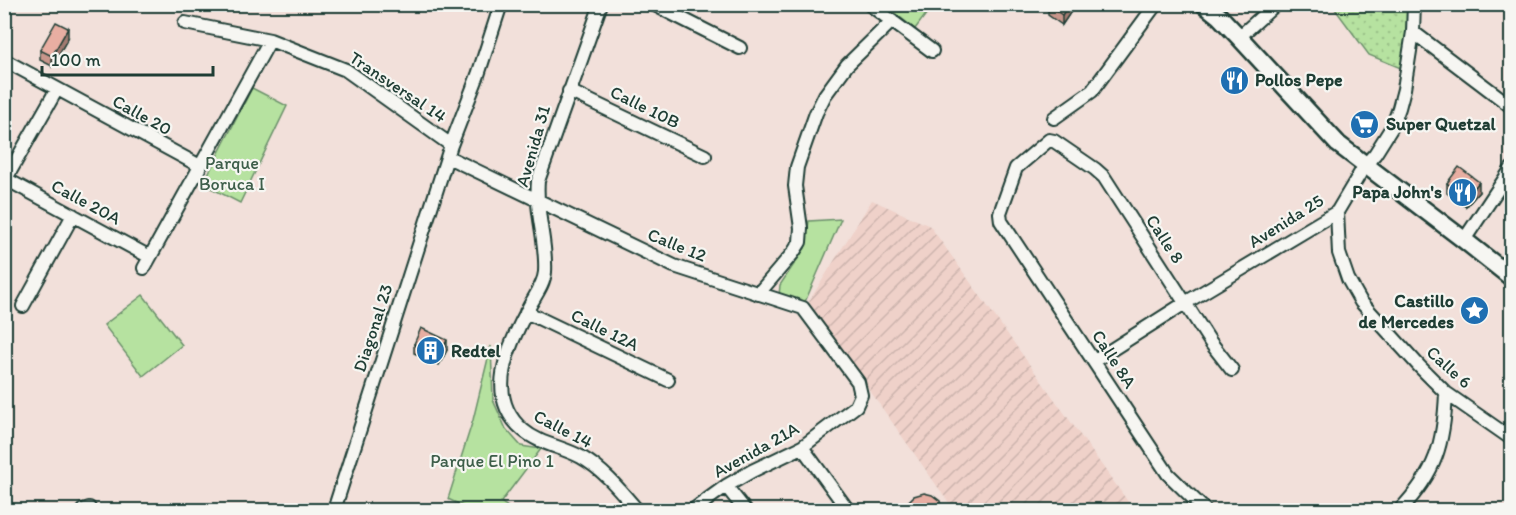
<svg xmlns="http://www.w3.org/2000/svg" width="1516" height="515" font-family="Itim,sans-serif">
  <style>
    .industrial { fill: url(#industrial-furrows) }
    .grass { fill: url(#grass-dots); stroke: #6a906a; stroke-width: 1.5 }
    .park { fill: #b6e2a0; stroke: #6a906a; stroke-width: 1.5 }
    .lines { fill: none; stroke-linecap: round; stroke-linejoin: round }
    .street-casing { stroke: #1f3d34; stroke-width: 16 }
    .secondary-casing { stroke: #1f3d34; stroke-width: 21 }
    .street { stroke: #f6f6f2; stroke-width: 12 }
    .secondary { stroke: #f6f6f2; stroke-width: 16 }
    .wall { fill: #c8968b; stroke: #1f3d34; stroke-width: 1.5 }
    .shaded-wall { fill: #a27a71; stroke: #1f3d34; stroke-width: 1.5 }
    .building { fill: #e8aea2; stroke: #1f3d34; stroke-width: 1.5 }
    .labels { text-anchor: middle; dominant-baseline: central; stroke-width: 4.5; stroke-linejoin: round; paint-order: stroke }
    .poi-label { font-size: 18px; font-weight: bold; fill: #1f3d34; stroke: #f6f6f2; text-anchor: start }
    .street-label { font-size: 18px; fill: #1f3d34; stroke: #f6f6f2 }
    .park-label { font-size: 18px; fill: #3d5e4a; stroke: #f6f6f2 }
  </style>
  <defs>
    <pattern id="industrial-furrows" width="10" height="10" patternUnits="userSpaceOnUse" patternTransform="scale(1.5)"><rect width="10" height="10" fill="#efd1c9"/><path d="M-1 1l2-2M0 10L10 0M9 11l2-2" fill="none" stroke="#ccb4ad"/></pattern>
    <pattern id="grass-dots" width="8" height="8" patternUnits="userSpaceOnUse" patternTransform="scale(1.5)"><rect width="8" height="8" fill="#b6e2a0"/><path d="M2 2h.1M6 6h.1" fill="none" stroke="#9cc38a" stroke-width="1.8" stroke-linecap="round"/></pattern>
  </defs>
  <rect width="100%" height="100%" fill="#f2e0da"/>
  <filter id="ink" filterUnits="userSpaceOnUse"><feTurbulence type="fractalNoise" baseFrequency=".0167" numOctaves="2"/><feDisplacementMap in="SourceGraphic" scale="12" xChannelSelector="R" yChannelSelector="G"/><feConvolveMatrix kernelMatrix="1 2 1 2 8 2 1 2 1" color-interpolation-filters="sRGB"/></filter>
  <g filter="url(#ink)">
    <path class="industrial" d="M872 200 930 226 1134 510H954L808 303Z"/>
    <path class="grass" d="M1332 5H1408L1403 69 1369 55Z"/>
    <path class="park" d="M895 4H933V5L915 29 891 10Z
      M252 88 287 106 240 203 203 184Z
      M841 219 805 302 779 296 780 285 805 248 809 221Z
      M143 295 182 345 143 376 104 325Z
      M491 346 493 400 506 429 521 446 541 449 501 502 512 510H471L448 499 473 420Z"/>
    <g class="lines">
      <defs>
        <path id="street" d="M601 4 538 181C535 213 547 241 545 272 544 285 534 297 528 309 508 346 484 397 523 430 539 444 563 447 581 457 604 470 620 490 637 510
          M653 4 740 48
          M869 4 932 51
          M185 23 270 40 346 70 451 145
          M1413 32 1512 107
          M1239 37 1276 4
          M4 60 200 166
          M569 91 705 156
          M1054 118 1092 91 1156 4
          M448 157 674 266 803 308 858 382 861 395 856 406 802 447 752 471 726 486 693 510
          M4 178 150 257
          M4 182 57 89
          M1337 212 1339 253 1348 279 1361 302 1420 367 1446 393 1512 439
          M1464 240 1512 168
          M144 268 270 40
          M758 294 793 253 800 242 801 228 795 186 797 167 816 113 825 95 847 65 892 21
          M23 306 73 215
          M526 312 668 380
          M1094 361 1185 303 1337 212 1365 165 1375 154 1392 127 1399 108 1404 89 1413 32 1414 4
          M802 447 848 510
          M726 486 745 510
          M83 510 89 508 90 510
          M334 510 451 145 478 75 501 4
          M1205 510 1168 474 1001 221 1000 213 1016 168 1049 140 1054 141 1095 169 1104 177 1211 343 1232 370
          M1400 510C1436 472 1444 444 1446 393"/>
        <path id="secondary" d="M1204 4 1219 16 1239 37 1338 144 1464 240 1512 278"/>
      </defs>
      <use href="#street" class="street-casing"/>
      <use href="#secondary" class="secondary-casing"/>
      <use href="#street" class="street"/>
      <use href="#secondary" class="secondary"/>
    </g>
    <path class="wall" d="M1048 4H1076L1062 25 1048 15Z
      M68 38 52 66 40 60V50Z
      M1447 183 1479 192 1466 207 1447 193Z
      M414 344 447 350 439 365 414 353Z"/>
    <path class="shaded-wall" d="M1069 4H1076L1062 25V15Z
      M68 28V38L52 66V56Z
      M1479 182V192L1466 207V198Z
      M447 340V350L439 365V355Z"/>
    <path class="building" d="M1048 4H1069L1062 15 1048 5Z
      M56 22 68 28 52 56 40 50Z
      M1459 167 1479 182 1466 198 1447 183Z
      M421 328 447 340 439 355 414 344Z
      M924 493 932 495 940 501 942 510H905L907 503 914 496Z"/>
  </g>
  <defs>
    <symbol id="restaurant-disc" viewBox="-11 -11 22 22"><circle r="9.5" fill="#1f6fb2" stroke="#f6f6f2"/><path d="M-5-6h1v4h1v-4h1v4h1v-4h1v5L-1.5 .5V6h-2V.5L-5-1ZM5-6V6H3V1.5H1.5Q1.5-4 5-6Z" fill="#fff"/></symbol>
    <symbol id="supermarket-disc" viewBox="-11 -11 22 22"><circle r="9.5" fill="#1f6fb2" stroke="#f6f6f2"/><path d="M-6-5.5h2.5l.6 2H6L4.5 2H-2.5L-4.4-4H-6ZM-1.5 3.2a1.3 1.3 0 1 0 .1 0ZM3 3.2a1.3 1.3 0 1 0 .1 0Z" fill="#fff"/></symbol>
    <symbol id="sight-disc" viewBox="-11 -11 22 22"><circle r="9.5" fill="#1f6fb2" stroke="#f6f6f2"/><path d="M0-6L1.8-2.2L6-1.7L2.9 1.2L3.7 5.4L0 3.3L-3.7 5.4L-2.9 1.2L-6-1.7L-1.8-2.2Z" fill="#fff"/></symbol>
    <symbol id="building-disc" viewBox="-11 -11 22 22"><circle r="9.5" fill="#1f6fb2" stroke="#f6f6f2"/><path d="M-4-6H4V6H1V3H-1V6H-4ZM-2.5-4.3h1.7v1.8h-1.7ZM.8-4.3h1.7v1.8H.8ZM-2.5-1h1.7V.8h-1.7ZM.8-1h1.7V.8H.8Z" fill="#fff"/></symbol>
  </defs>
  <g fill-rule="evenodd">
    <use href="#restaurant-disc" x="1218" y="64" width="33" height="33"/>
    <use href="#supermarket-disc" x="1348" y="108" width="33" height="33"/>
    <use href="#restaurant-disc" x="1446" y="176" width="33" height="33"/>
    <use href="#sight-disc" x="1458" y="294" width="33" height="33"/>
    <use href="#building-disc" x="414" y="334" width="33" height="33"/>
  </g>
  <g class="labels">
    <g class="poi-label">
      <text x="1255" y="80">Pollos Pepe</text>
      <text x="1386" y="124">Super Quetzal</text>
      <text x="1442" y="192" text-anchor="end">Papa John's</text>
      <text x="1454" y="301" text-anchor="end">Castillo<tspan x="1454" dy="21">de Mercedes</tspan></text>
      <text x="451" y="351">Redtel</text>
    </g>
    <g class="street-label">
      <text transform="translate(398 87) rotate(34)">Transversal 14</text>
      <text transform="translate(645 107) rotate(26)">Calle 10B</text>
      <text transform="translate(142 115) rotate(29)">Calle 20</text>
      <text transform="translate(533 146) rotate(-74)">Avenida 31</text>
      <text transform="translate(86 202) rotate(28)">Calle 20A</text>
      <text transform="translate(1286 221) rotate(-32)">Avenida 25</text>
      <text transform="translate(1165 239) rotate(57)">Calle 8</text>
      <text transform="translate(677 245) rotate(22)">Calle 12</text>
      <text transform="translate(373 328) rotate(-72)">Diagonal 23</text>
      <text transform="translate(605 330) rotate(26)">Calle 12A</text>
      <text transform="translate(1114 359) rotate(57)">Calle 8A</text>
      <text transform="translate(1449 367) rotate(42)">Calle 6</text>
      <text transform="translate(563 429) rotate(27)">Calle 14</text>
      <text transform="translate(756 450) rotate(-29)">Avenida 21A</text>
    </g>
    <g class="park-label">
      <text x="232" y="163">Parque<tspan x="232" dy="21">Boruca I</tspan></text>
      <text x="492" y="461">Parque El Pino 1</text>
    </g>
  </g>
  <rect width="1516" height="515" fill="none" stroke="#f6f6f2" stroke-width="24"/>
  <rect x="12" y="12" width="1492" height="491" fill="none" stroke="#1f3d34" stroke-width="2" filter="url(#ink)"/>
  <path d="M42 66v9h171v-9" fill="none" stroke="#1f3d34" stroke-width="3"/>
  <text x="51" y="66" font-size="18" fill="#1f3d34" stroke="#f6f6f2" stroke-width="4.5" paint-order="stroke">100 m</text>
</svg>
